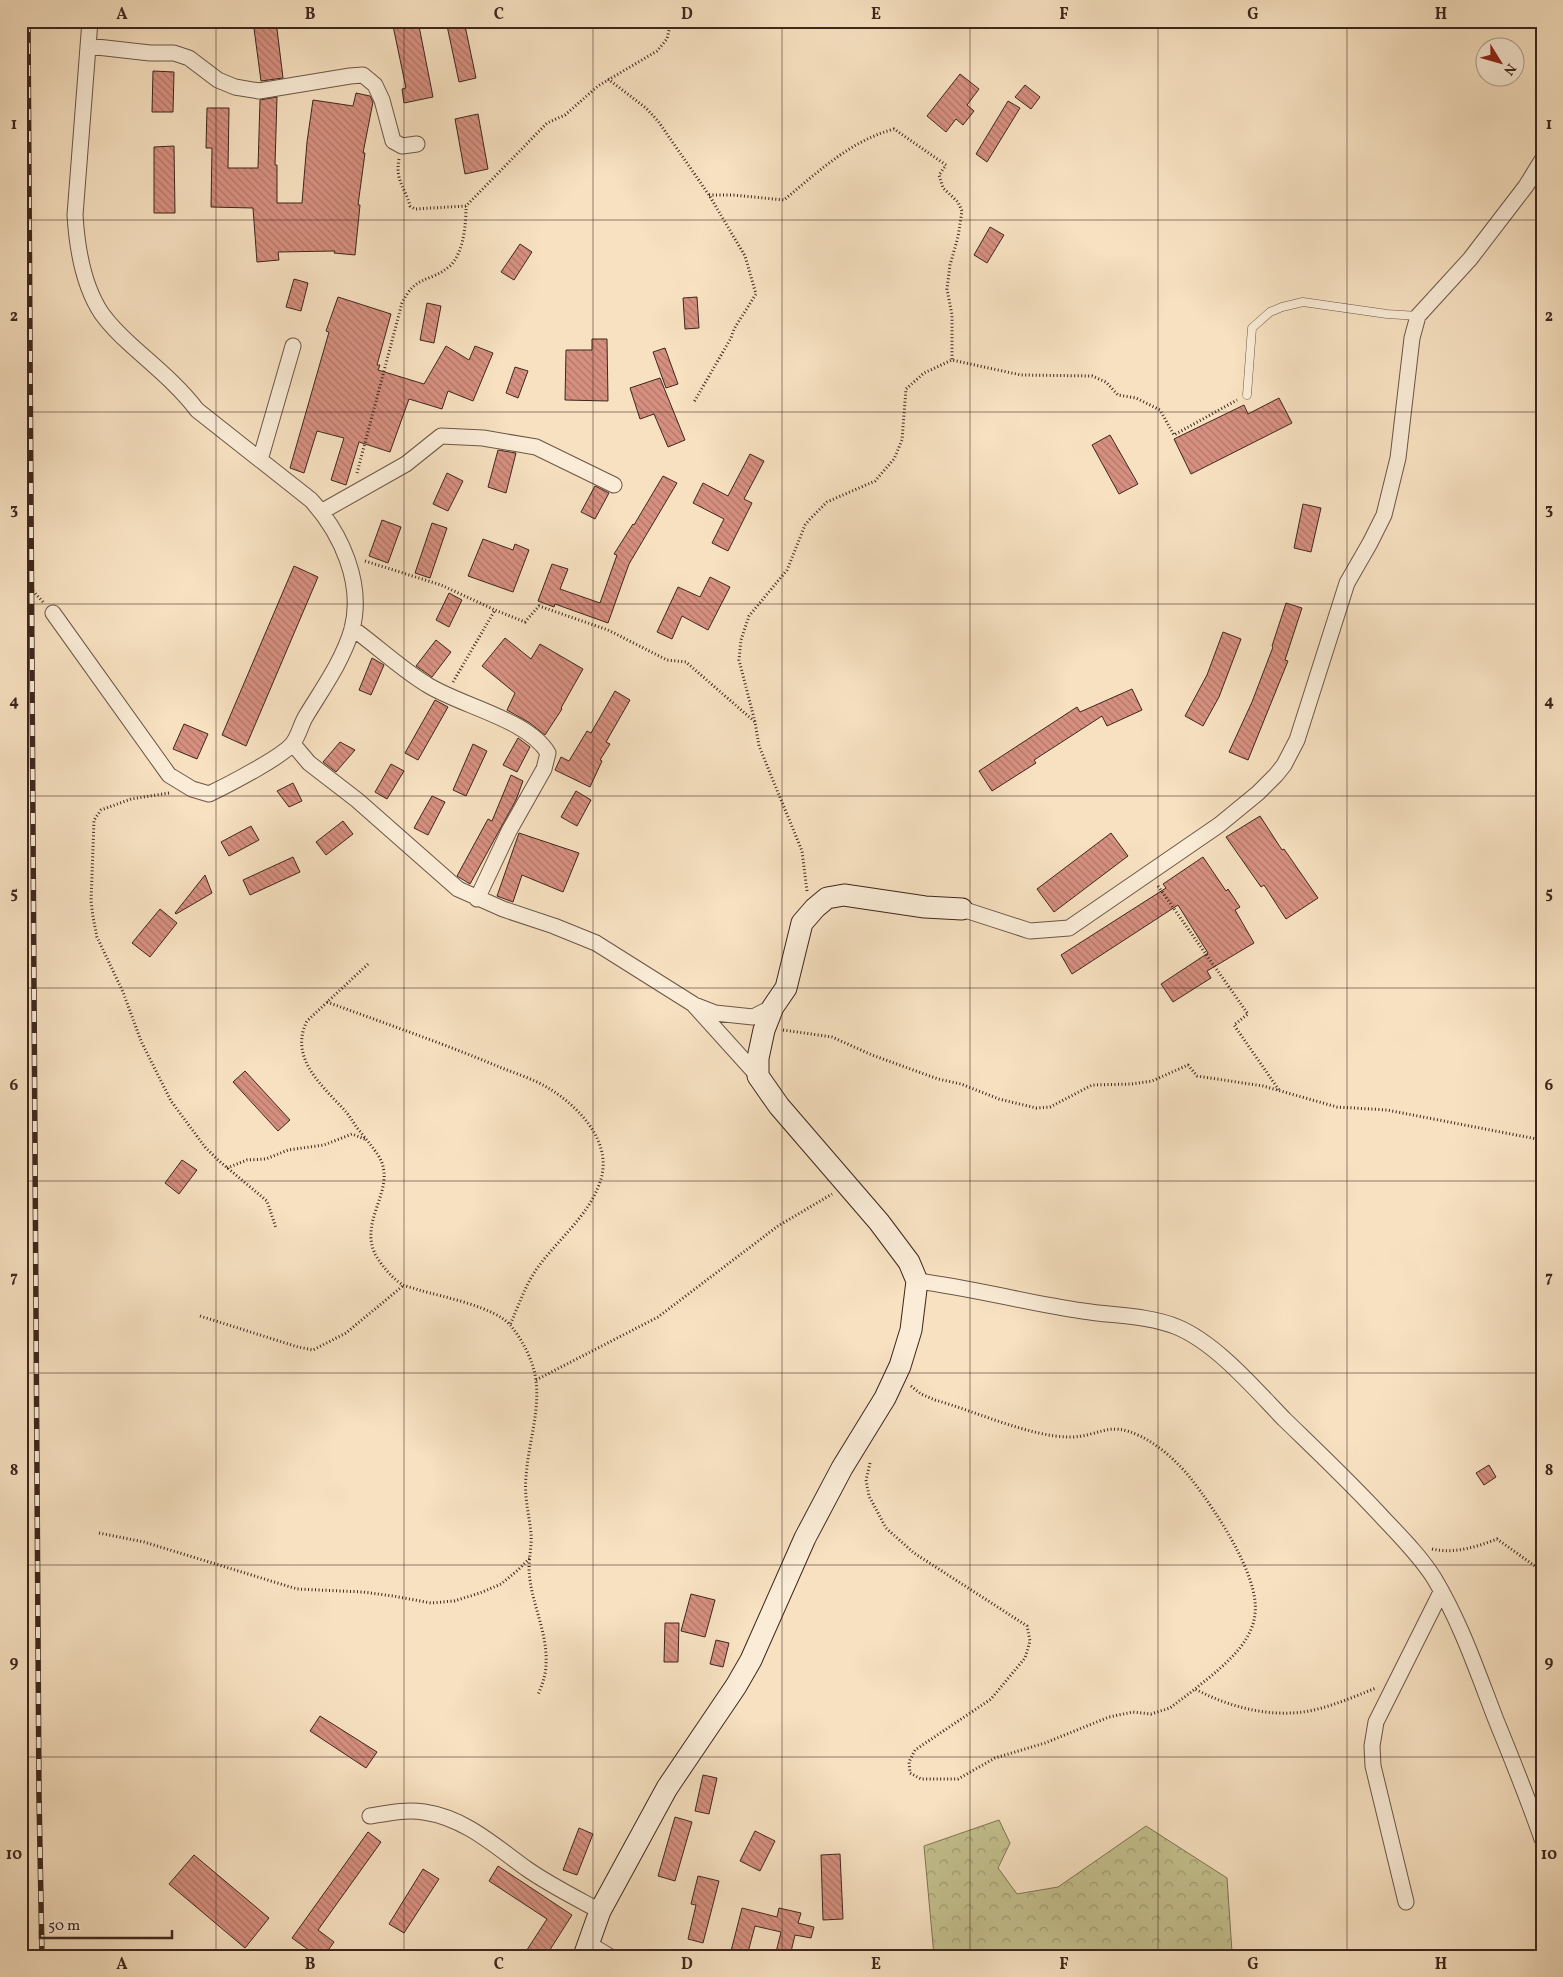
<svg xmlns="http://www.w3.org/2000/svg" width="1563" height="1977" font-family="Vollkorn,serif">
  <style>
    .forest { fill: url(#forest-crowns); stroke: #807456 }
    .building { fill: url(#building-back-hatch); stroke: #3d271d }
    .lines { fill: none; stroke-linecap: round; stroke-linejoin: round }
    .lane-casing { stroke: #6c5646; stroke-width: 9 }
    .street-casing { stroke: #6c5646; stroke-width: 17 }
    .secondary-casing { stroke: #3d271d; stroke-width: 23 }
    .path { stroke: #3d271d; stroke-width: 3; stroke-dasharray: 1 2.5; stroke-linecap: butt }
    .lane { stroke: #faecd7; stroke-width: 8 }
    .street { stroke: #faecd7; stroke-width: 15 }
    .secondary { stroke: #faecd7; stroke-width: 21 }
    .rail-casing { stroke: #3d271d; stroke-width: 5.5 }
    .rail { stroke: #faecd7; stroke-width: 4; stroke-dasharray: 11; stroke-linecap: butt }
    .grid { fill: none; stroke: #3d271d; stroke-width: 1; stroke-opacity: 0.55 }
    .neatline { fill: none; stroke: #3d271d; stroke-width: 2 }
    .grid-label { font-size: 16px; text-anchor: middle; font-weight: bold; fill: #3d271d }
  </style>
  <defs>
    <pattern id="forest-crowns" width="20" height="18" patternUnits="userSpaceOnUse" patternTransform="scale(1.25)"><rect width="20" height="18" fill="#c3c18e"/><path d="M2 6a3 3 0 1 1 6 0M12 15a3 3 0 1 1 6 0" fill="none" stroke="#a09d73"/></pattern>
    <pattern id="building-back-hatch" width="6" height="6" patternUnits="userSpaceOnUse" patternTransform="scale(1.25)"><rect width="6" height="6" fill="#d79080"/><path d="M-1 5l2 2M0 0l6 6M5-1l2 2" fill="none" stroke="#b07668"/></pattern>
  </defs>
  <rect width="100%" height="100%" fill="#f7e1c1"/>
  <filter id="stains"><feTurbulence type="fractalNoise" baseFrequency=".004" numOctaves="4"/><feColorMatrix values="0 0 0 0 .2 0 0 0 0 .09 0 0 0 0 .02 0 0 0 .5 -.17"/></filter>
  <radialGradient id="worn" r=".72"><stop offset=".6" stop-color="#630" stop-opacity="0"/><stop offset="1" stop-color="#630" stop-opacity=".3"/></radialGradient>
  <path class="forest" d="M999 1820 1010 1843 998 1868 1017 1894 1058 1887 1146 1826 1227 1878 1232 1952 1236 1956H934L924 1846Z"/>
  <path class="building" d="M253 21H276L283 78 261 81Z
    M392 21H418L433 97 404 103 402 89 406 88Z
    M446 21H464L476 78 459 82Z
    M153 71 174 72 173 112H152Z
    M960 74 979 89 967 105 974 111 963 125 956 119 946 132 927 116Z
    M1025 85 1040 97 1031 109 1015 97Z
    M356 93 370 96 373 102 363 153H365L358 205H360L355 255 334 253 335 251 278 252 279 260 257 262 253 208 211 207 212 148H206L207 108H229L228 168H258L260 100 277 97 275 165H277V203H302L307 142 313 100 353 106Z
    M1008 101 1020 108 987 162 976 154Z
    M478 114 488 169 465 174 455 119Z
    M174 146 175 213H154V147Z
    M990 227 1004 235 987 263 974 255Z
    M520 244 532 252 514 280 501 272Z
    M294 279 308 283 301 311 286 307Z
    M338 297 391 314 377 365H380L378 370 424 384 446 346 469 360 475 346 493 353 473 401 448 391 442 409 409 399 390 452 359 442 346 485 331 480 344 438 317 431 304 473 290 468 329 332 326 331Z
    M697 297 699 328 685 329 683 298Z
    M427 303 441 306 434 343 420 340Z
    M592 339H607L608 401 565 400 566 350H592Z
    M665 348 678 384 666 388 653 352Z
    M515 367 528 371 518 398 506 393Z
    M660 378 685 440 668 447 654 414 640 419 630 388Z
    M1279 398 1292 423 1191 474 1174 439 1244 405 1248 414Z
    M1110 435 1138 484 1119 494 1092 445Z
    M498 450 516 453 506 493 488 487Z
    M750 454 764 461 744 499 752 503 728 551 712 543 724 519 693 503 703 483 728 496Z
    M447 473 463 481 448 511 433 504Z
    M663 476 677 483 629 564 608 623 555 604 554 607 538 601 552 564 568 569 560 589 600 603 617 555 614 554 633 524 634 525Z
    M595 486 609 493 595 519 581 512Z
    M1303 504 1321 508 1311 552 1294 548Z
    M382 520 401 527 388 563 369 556Z
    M432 523 447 528 430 578 415 573Z
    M483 539 513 550 515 544 529 550 513 592 468 576Z
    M294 566 318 577 246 746 222 735Z
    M710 577 730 587 708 630 682 616 672 639 657 632 678 587 700 597Z
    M449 593 462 600 449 627 436 620Z
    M1286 603 1302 608 1285 660 1288 661 1248 760 1229 752 1252 702 1273 647 1272 646Z
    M1223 632 1241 639 1219 697 1203 726 1185 716 1207 675Z
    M505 638 531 659 540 644 583 669 561 708 562 709 545 735 530 723 507 710 515 693 482 666Z
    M436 640 451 652 432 677 416 666Z
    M372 658 384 665 371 695 359 690Z
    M1132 689 1142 710 1107 726 1102 716 1034 760 1036 763 992 791 979 771 1077 707 1080 712Z
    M615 691 630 700 606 742 610 744 600 760 602 761 590 787 555 770 561 757 569 761 587 731 591 733Z
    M435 700 448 707 418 760 405 753Z
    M184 724 208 734 197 759 173 749Z
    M518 738 530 747 517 772 503 765Z
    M340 742 355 750 336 772 323 762Z
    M473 744 487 751 466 796 453 790Z
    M391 764 404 771 387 799 375 792Z
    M511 775 523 781 516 800 470 884 457 876 488 819 492 821Z
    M293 783 302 801 289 807 277 791Z
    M576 791 591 800 577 826 561 817Z
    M432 796 445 802 428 835 414 828Z
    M1260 816 1282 850 1284 849 1318 898 1286 919 1264 885 1261 887 1226 837Z
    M343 821 353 834 326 855 316 842Z
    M251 826 259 840 229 856 221 842Z
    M519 833 579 853 563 892 522 875 513 902 497 896Z
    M1111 833 1128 856 1054 912 1037 889Z
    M293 857 300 872 250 895 243 880Z
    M1203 857 1226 891 1228 889 1240 907 1235 910 1254 943 1207 971 1211 978 1173 1002 1161 984 1208 953 1178 905 1072 974 1061 955 1166 888 1163 884Z
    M205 875 212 893 176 914 175 913Z
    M160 909 177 923 150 957 132 943Z
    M245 1071 290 1120 278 1131 233 1082Z
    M182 1160 197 1170 179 1194 165 1183Z
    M1489 1465 1496 1477 1484 1485 1476 1473Z
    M691 1594 715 1600 705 1637 681 1631Z
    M665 1623H679L678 1662H664Z
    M716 1640 729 1643 723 1667 710 1664Z
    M320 1716 377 1752 366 1768 310 1731Z
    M703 1775 717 1778 709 1814 695 1811Z
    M675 1817 692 1822 675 1881 658 1876Z
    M579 1828 593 1834 577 1875 563 1870Z
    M755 1831 775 1841 760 1871 740 1861Z
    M368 1832 381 1842 318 1930 334 1942 324 1956H317L292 1938Z
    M840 1854 843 1919 823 1920 821 1855Z
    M194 1855 269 1918 245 1948 169 1884Z
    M498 1866 572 1915 546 1956H523L547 1919 489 1881Z
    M423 1869 439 1879 404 1933 389 1924Z
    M698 1876 719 1881 703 1943 688 1939 696 1905 691 1904Z
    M742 1908 777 1917 779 1908 801 1913 798 1923 814 1927 811 1938 795 1935 790 1956H775L781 1932 755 1926 747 1956 731 1951Z"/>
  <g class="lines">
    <defs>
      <path id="lane" d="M1247 395 1252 328 1270 312 1282 307 1303 302 1387 314 1418 316"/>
      <path id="street" d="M88 46 150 53H174L189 58 218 80 235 87 259 91 350 76 363 75 375 85 382 100 393 141 402 146 417 144
        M260 460 293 346
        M321 512 406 464 441 436 483 438 536 447 614 485
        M53 613 169 775 192 789 209 794C226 786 284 756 293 743 299 735 301 724 306 716 323 688 343 660 352 629 364 583 341 533 311 500L197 410C178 385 154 366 131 345 121 336 110 325 102 314 83 286 77 248 75 215L90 21
        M352 628C377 646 400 668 426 684 460 706 528 719 548 753L544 769 509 831 477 899
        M293 744 309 763 357 800 458 889 503 909 554 926 596 943 693 1004 758 1076
        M962 909 1030 931 1069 928 1219 825 1258 793 1276 775 1284 765 1297 740 1347 583 1370 543 1384 515 1398 458 1412 338 1418 316 1470 259 1526 186 1542 160
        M697 1006 715 1013 753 1017 773 1007
        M917 1281C973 1288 1027 1303 1083 1311 1114 1316 1148 1315 1177 1327 1216 1343 1255 1389 1284 1419 1318 1452 1352 1484 1384 1519 1401 1537 1420 1556 1434 1578 1461 1623 1477 1671 1496 1720 1512 1759 1528 1799 1542 1839
        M370 1816C388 1813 406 1809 424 1812 465 1818 495 1846 527 1869 550 1885 576 1898 600 1911
        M1406 1902 1373 1766 1372 1746 1376 1722 1441 1592
        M589 1944 609 1956"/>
      <path id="secondary" d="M584 1956 600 1911 667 1788 736 1686 751 1660 805 1538 842 1468 885 1398 900 1366 911 1330 917 1281 909 1262 879 1222 779 1106 758 1076V1058L764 1030 773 1007 786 988 802 923 815 908 827 898 844 895 925 907 962 909"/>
    </defs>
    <use href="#lane" class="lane-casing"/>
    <use href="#street" class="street-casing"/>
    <use href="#secondary" class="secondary-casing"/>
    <path class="path" d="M608 79 646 108 658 121 709 195 745 256 756 294 734 329 731 338 694 402
      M399 159C395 181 405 187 410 206L415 209 466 206 547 123 565 115 598 86 657 51 667 39 671 21
      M709 195H733L784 200C818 172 850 141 894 129L946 165 939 175 943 188 958 202 962 211 958 237 950 265 947 289 952 315V360
      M357 473 402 303C416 274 430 283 450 266 464 252 466 224 466 206
      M365 561 441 585 495 610
      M21 578 44 603
      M453 682 495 610 525 622 539 606 608 630 667 660 686 662 755 722
      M169 793 131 799 101 810 94 820 91 901 93 917 97 937 123 992 141 1041 171 1101 205 1147 218 1160 267 1201 276 1228
      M1158 886 1248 1014 1234 1025 1279 1090
      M807 891 802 851 759 746 755 722 739 660 741 640 749 616 787 570 805 525 810 519 827 502 875 481 894 459 902 440 906 389 924 373 952 360 1021 375 1092 376 1106 382 1118 395 1136 398 1160 410 1174 435 1237 400
      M368 964 307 1021C288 1059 324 1087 347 1113 351 1118 354 1124 358 1129 365 1138 372 1146 378 1155 400 1189 354 1222 378 1259 384 1268 393 1279 403 1285 408 1287 414 1288 419 1290 443 1297 496 1307 511 1326 523 1341 534 1362 536 1381 540 1412 528 1445 526 1477 524 1496 529 1514 531 1533 532 1545 529 1557 529 1569 530 1601 548 1632 546 1664 546 1675 542 1685 538 1695
      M327 1002C384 1023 442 1043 497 1066 514 1073 534 1079 550 1089 579 1107 614 1143 600 1182 589 1216 556 1241 536 1270 525 1286 518 1307 510 1325
      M783 1030 832 1037 872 1055 938 1079 961 1084 999 1099 1036 1108 1050 1107 1092 1085 1132 1084 1152 1081 1188 1065 1197 1076 1263 1086 1337 1107 1387 1110 1542 1140
      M227 1168 247 1160 266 1159 288 1150 324 1145 352 1134 367 1140
      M200 1316 298 1347 313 1350 346 1333 404 1285
      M536 1380 658 1317 778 1226 832 1194
      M911 1386 921 1394 935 1400C975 1411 1030 1437 1070 1437 1099 1437 1108 1420 1140 1436 1159 1445 1179 1463 1192 1480 1215 1510 1260 1576 1255 1614 1252 1646 1217 1671 1195 1689
      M870 1463 866 1480 869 1496 886 1528 914 1553 1027 1626 1030 1641 1025 1658 991 1699 915 1750 909 1762 910 1773 921 1779H958L995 1758 1045 1743 1109 1717 1133 1712 1151 1714 1170 1708 1195 1689C1231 1708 1274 1719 1314 1710 1335 1705 1356 1696 1376 1688
      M99 1533 144 1542 297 1589 363 1592 393 1596 431 1603 454 1601 480 1593 501 1584 518 1570 530 1558
      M1432 1549C1455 1554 1476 1547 1497 1539L1542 1571
      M675 1956C685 1948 701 1953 712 1956
      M811 1956 816 1950"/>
    <use href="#lane" class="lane"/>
    <use href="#street" class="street"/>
    <use href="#secondary" class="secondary"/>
    <defs>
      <path id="rail" d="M28 21 39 1797 42 1956"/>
    </defs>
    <use href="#rail" class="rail-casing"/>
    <use href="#rail" class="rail"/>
  </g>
  <path class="grid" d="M216 21V1956M404 21V1956M593 21V1956M782 21V1956M970 21V1956M1158 21V1956M1347 21V1956M21 220H1542M21 412H1542M21 604H1542M21 796H1542M21 988H1542M21 1181H1542M21 1373H1542M21 1565H1542M21 1757H1542"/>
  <rect width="1563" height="1977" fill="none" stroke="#f7e1c1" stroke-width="55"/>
  <g transform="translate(1500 62) rotate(127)"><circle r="24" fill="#faecd7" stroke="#ae9d8d"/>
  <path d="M0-4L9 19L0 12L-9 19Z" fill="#8f2418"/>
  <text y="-8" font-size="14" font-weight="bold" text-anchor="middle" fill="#3d271d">N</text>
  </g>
  <path d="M40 1930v8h132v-8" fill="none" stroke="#3d271d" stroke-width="2.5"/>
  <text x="48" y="1930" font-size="15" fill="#3d271d" stroke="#faecd7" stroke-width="4" paint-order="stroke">50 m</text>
  <rect x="28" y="28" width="1508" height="1922" class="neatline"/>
  <g class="grid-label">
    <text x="122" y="19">A</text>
    <text x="310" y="19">B</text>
    <text x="499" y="19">C</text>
    <text x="687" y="19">D</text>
    <text x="876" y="19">E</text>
    <text x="1064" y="19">F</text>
    <text x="1253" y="19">G</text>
    <text x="1441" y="19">H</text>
    <text x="14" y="129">1</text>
    <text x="1549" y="129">1</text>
    <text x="14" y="321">2</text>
    <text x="1549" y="321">2</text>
    <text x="14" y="514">3</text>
    <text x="1549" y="514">3</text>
    <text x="14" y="706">4</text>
    <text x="1549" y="706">4</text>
    <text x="14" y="898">5</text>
    <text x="1549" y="898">5</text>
    <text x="14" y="1090">6</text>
    <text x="1549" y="1090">6</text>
    <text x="14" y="1282">7</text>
    <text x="1549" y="1282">7</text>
    <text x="14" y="1475">8</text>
    <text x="1549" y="1475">8</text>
    <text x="14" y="1667">9</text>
    <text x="1549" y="1667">9</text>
    <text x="14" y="1859">10</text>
    <text x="1549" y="1859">10</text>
    <text x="122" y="1969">A</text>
    <text x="310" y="1969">B</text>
    <text x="499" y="1969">C</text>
    <text x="687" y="1969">D</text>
    <text x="876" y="1969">E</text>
    <text x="1064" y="1969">F</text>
    <text x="1253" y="1969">G</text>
    <text x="1441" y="1969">H</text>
  </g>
  <rect width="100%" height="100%" filter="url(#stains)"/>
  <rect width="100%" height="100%" fill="url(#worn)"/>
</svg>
